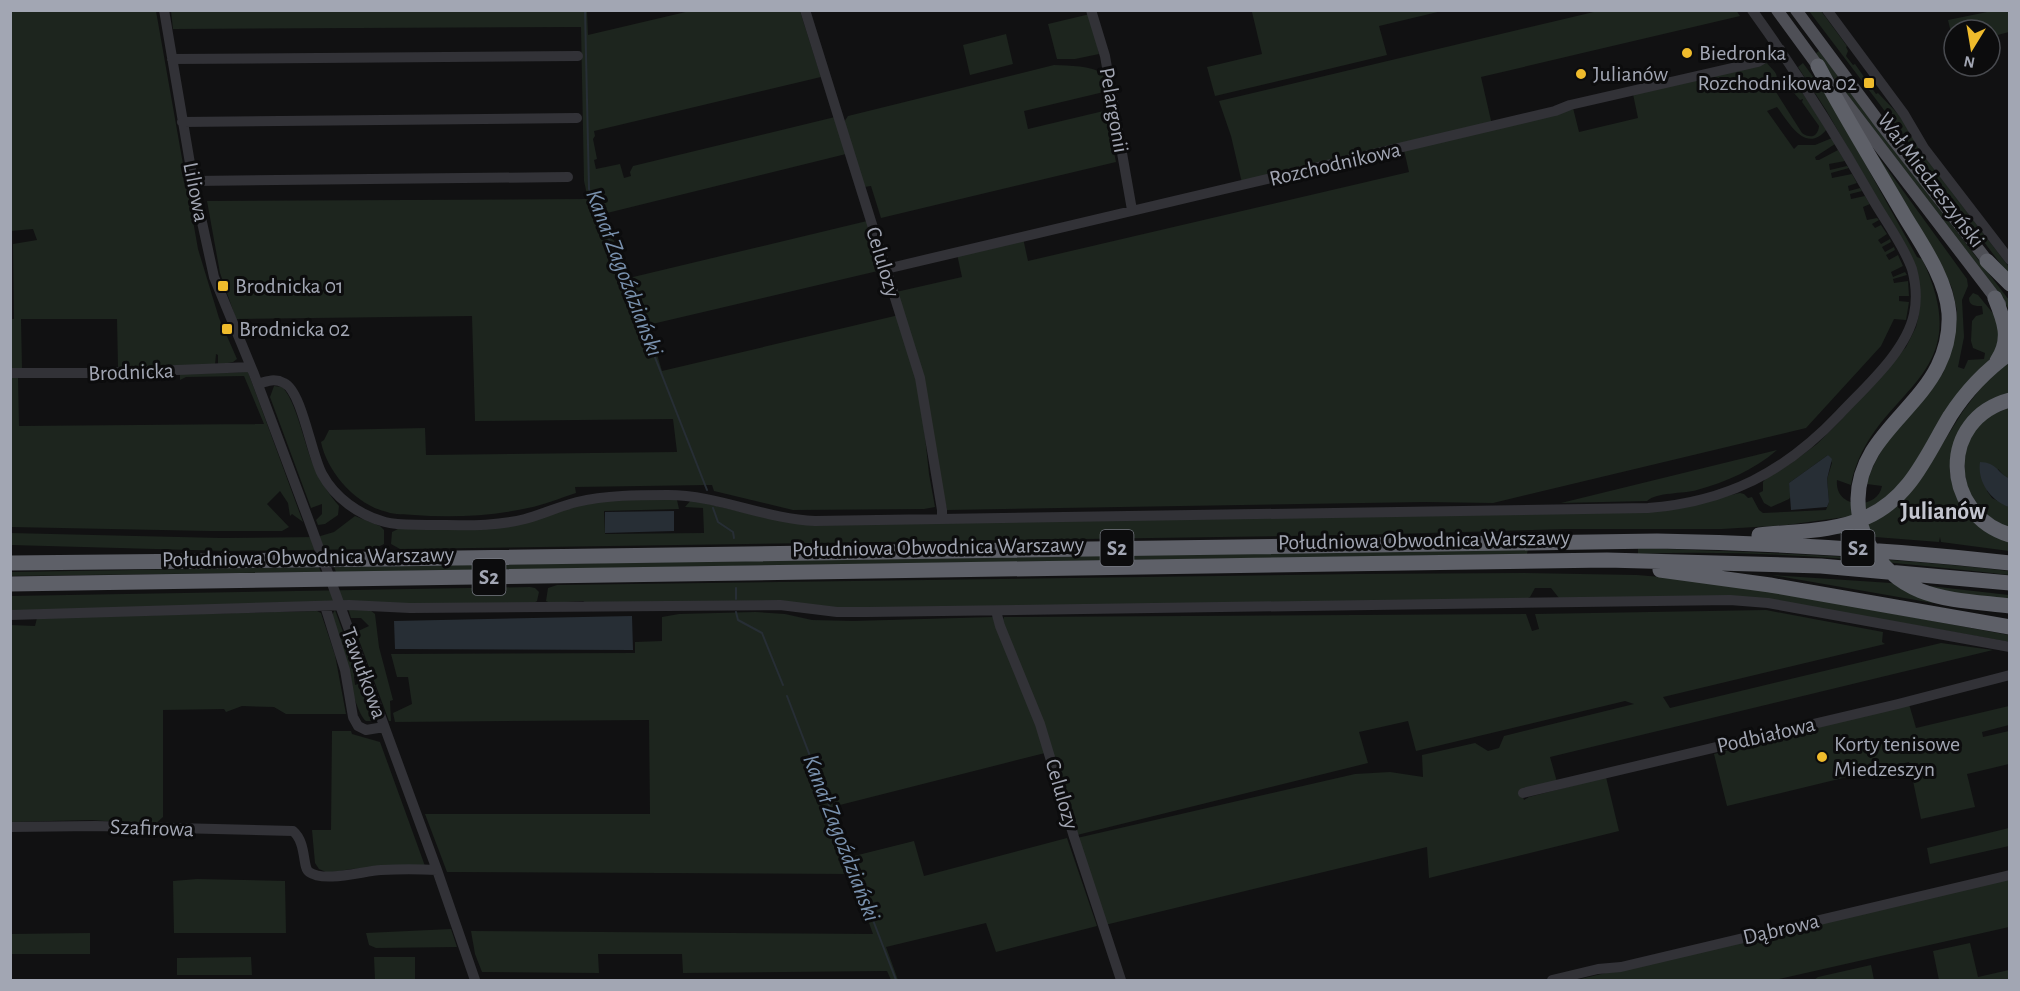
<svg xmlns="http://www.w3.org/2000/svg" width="2020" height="991" font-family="'Alegreya Sans',sans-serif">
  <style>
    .green { fill: #1d251e }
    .water { fill: #272e35 }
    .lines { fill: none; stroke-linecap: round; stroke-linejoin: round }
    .stream { stroke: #272e35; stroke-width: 2 }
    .minor { stroke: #323237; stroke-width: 10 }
    .major { stroke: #4e4f56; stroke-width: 12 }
    .highway { stroke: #5e6068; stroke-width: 15 }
    .poi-dot { fill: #efbb2c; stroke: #0c0c0d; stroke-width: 2 }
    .labels { text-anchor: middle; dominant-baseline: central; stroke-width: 6; stroke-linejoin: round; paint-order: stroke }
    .shield { fill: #0c0c0d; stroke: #757881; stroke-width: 1.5 }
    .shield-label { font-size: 21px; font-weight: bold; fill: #a2a6b3 }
    .poi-label { font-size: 22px; fill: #a2a6b3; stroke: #0c0c0d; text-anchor: start }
    .street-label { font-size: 22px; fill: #a2a6b3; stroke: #0c0c0d }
    .water-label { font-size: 24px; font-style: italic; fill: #7991ae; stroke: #0c0c0d }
    .neighbourhood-label { font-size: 24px; font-weight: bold; fill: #c3c5cf; stroke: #0c0c0d }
  </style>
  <rect width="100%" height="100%" fill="#111112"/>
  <path class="green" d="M1736 10 1740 16 1481 77 1492 125 1242 183 1231 136 1219 101 1598 11Z
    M10 11H156L198 249 219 318 237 359 233 362 218 365V355L216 354 215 365 118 367 117 319H21L22 368H11V319H14L13 244 37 240 33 229 11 231Z
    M171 11H587L588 35 690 11H800L821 77 594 131 595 136 593 139 597 159 594 160 596 169 620 164 624 178 631 176 630 172 633 166 835 117 846 154 603 214 629 278 867 221 882 270 648 325 662 371 899 315 921 399 929 474 935 507 924 509 793 510 714 491 712 485H708L575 487 576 493C560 498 544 505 528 508 491 516 452 518 414 515 405 514 395 515 387 512 356 505 327 472 321 442L324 440 329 430 425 428 426 455 677 452 673 419 475 421 472 316 236 319 220 273 207 201 588 199 584 181 581 27 173 29Z
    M1258 11V10L1442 11 1379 26 1387 55 1215 96 1207 67 1262 54 1252 12Z
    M1809 11H1821L1847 46 1846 47 1848 51 1846 56 1853 65 1855 64 1876 94 1878 93 1900 116 1925 157 2009 267V275Z
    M1992 11H2009V32L1990 37V30H1954V45L1948 20Z
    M1090 14 1099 54 1075 59H1057L1048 24Z
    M1006 34 1013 64 970 75 963 45Z
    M1819 51 2009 300V309L1815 54Z
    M1767 63C1769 66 1775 71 1776 74 1779 80 1773 86 1776 92L1802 133C1810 139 1818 137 1819 126L1802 102 1803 99 1800 100 1783 80 1785 78 1794 87 1797 85 1827 129C1806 155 1789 123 1777 107L1767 111 1794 149 1798 145H1815L1832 138 1835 144 1815 157 1816 160H1819L1838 150 1845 161 1829 164 1830 170 1847 166 1849 168 1831 173 1832 178 1852 174 1857 183 1848 186 1849 191 1860 188 1862 191 1850 194 1851 199 1865 196 1870 204 1863 207 1867 220 1877 218 1879 220 1872 224 1875 228 1881 225 1887 234 1878 240 1881 244 1890 239 1891 242 1882 247 1885 252 1894 247 1895 250 1886 255 1889 260 1898 255 1903 266 1891 272 1893 277 1905 272 1907 275 1893 279 1894 283 1908 281 1909 296H1899V301L1909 302 1906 320 1894 319 1881 346 1806 428 1493 503 1425 502 947 510 896 292 962 277 957 254 1023 238 1028 261 1409 172 1404 150 1573 108 1579 132 1638 118 1633 94Z
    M1803 63 1828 97 1917 257 1922 259C1982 384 1871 386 1851 485L1837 480C1834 510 1878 510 1882 486L1867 484C1879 439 1917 410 1943 373L1947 363 1956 326 1957 311 1952 288 1943 269 1875 152 1967 279 1968 286 1962 300 1964 337 1958 367 1964 369 1968 360 1984 359 1985 353 1973 348 1971 341 1972 321 1976 316 1983 314 1982 306C1975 306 1969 306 1969 298L1973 293 1978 295 1996 317 2000 332 1996 352 1947 408 1909 473 1888 498 1852 516 1787 525 1722 529H1567L1355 535 400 549 391 544 392 532 398 529 490 527 581 504 616 500H677L679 509 604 511 605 534 704 533 703 508 685 507 691 500 776 520 1656 511 1740 493 1744 494 1748 498 1752 497 1759 510 1763 513 1826 510 1829 502 1827 479 1832 463 1828 455 1789 483 1791 496 1789 499 1771 507 1764 503 1759 493 1763 491V482L1766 478 1790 464 1817 444 1840 421 1906 347 1916 327 1919 314 1911 258 1826 110 1798 67Z
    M1054 65C1070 66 1090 65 1104 74L1108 91 1024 111 1028 129 1112 109 1114 127 1109 128 1116 162 881 218 871 186 864 187 844 122 848 116Z
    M2009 361V394C1987 398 1979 407 1967 425 1963 431 1957 438 1954 445 1942 473 1957 510 1981 526 1989 532 2000 536 2009 541V551L1941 542 1940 537 1939 542 1824 533 1847 530 1938 451 1963 411 1983 385Z
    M248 372 303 522 292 514 290 516 288 503 280 491 267 504 289 527 282 531H210L11 527 10 378H18L19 426 264 424 244 376 186 377 180 380V374Z
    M274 386 282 387C295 398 305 445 312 462 318 477 329 495 339 506L338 515 325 524 318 525 316 520 322 514V504L311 508 270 397Z
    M2009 408V478L2005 477 1998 469 1987 491 1992 498 2009 507V528C1998 522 1983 515 1976 504 1957 476 1961 432 1992 415 1997 412 2004 410 2009 408Z
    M1777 450C1754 470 1726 482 1697 490 1683 494 1657 492 1647 501L1561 503Z
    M355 516 380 526 384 530V544L374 549 227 551 11 545 10 533 221 538 317 537 334 532Z
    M1638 548C1762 552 1886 557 2009 571V575C1887 561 1762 549 1638 554Z
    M1528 549 1527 554 336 572 334 567Z
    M319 567 321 572 10 576 11 572Z
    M1524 573 1637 575 1697 580 1742 586 2009 635 2010 642 1767 599 1559 598 1551 588H1535L1530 597 1526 599 838 610 588 604 583 601 550 603 546 601 548 588 557 585 1355 574Z
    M1772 575 1921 585 2009 595V600L1937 596 1933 603Z
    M530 587 535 588 539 592 537 601 534 603 11 611 10 596Z
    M348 608 370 610 375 614 379 647 393 700 390 701 391 721H389L356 632 369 626 361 618H351Z
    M335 610 358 673 354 677 355 685 362 683 374 715 371 721H366C354 712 337 634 332 615Z
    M1766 610 1883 632 1882 642 1885 644 1663 697 1670 708 1941 643 1993 650 1550 757 1557 782 1521 791 1524 800 1529 797 1606 777 1619 831 1429 878 1427 847 1105 925 1077 838 1355 774 1390 772 1423 777 1422 755 1475 743 1488 751 1499 748 1504 736 1634 704 1625 701 1416 751 1408 721 1359 732 1368 763 1077 835 1002 623 1004 617 1526 614 1532 631 1539 629 1535 614Z
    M317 611 321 613 335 655 346 714H286L274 707 242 706 226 712 224 709 163 710V817L154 825 92 820 11 822 10 625 35 626 37 618Z
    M755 612 785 614 812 620 853 621 993 617 1042 737 1045 753 832 807 850 857 914 841 924 876 1067 838 1097 926 996 952 986 923 886 947 898 980H891L887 971 683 973 682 954H598L599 973 482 972 475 954 471 931 873 934 851 874 447 872 425 814H650L649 720 395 722 393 713 412 704 408 677H397L391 654 635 653V642L662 641V617L679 614Z
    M1909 704 1916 728 2009 706V725L1982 732 1983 737 2009 731V764L1967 774 1975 807 1921 819 1909 762 1727 806 1714 754Z
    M332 731H351L352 734 380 742 425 866 351 869 328 873 319 869 315 863 312 830H331Z
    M2009 828V846L1930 864 1927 848Z
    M2009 878V927L1775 980H1576Z
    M197 879 285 881 286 933H174L173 881Z
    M451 929 457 947 376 948 369 945 366 933Z
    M90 933V954H11V934Z
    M1970 943 1978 977 2009 970V980H1939L1933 951Z
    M251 957 252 975H177V958Z
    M374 957H415V980H375Z
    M1871 965 1874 980H1814L1818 977Z"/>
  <path class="water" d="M1828 455 1832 459 1827 479 1829 502 1827 507 1791 510 1789 483Z
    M1980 462C1997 462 1998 474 2009 478V507C1992 501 1977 483 1980 462Z
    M674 511V531L605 533V512Z
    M632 616 633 650 395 649 394 621Z"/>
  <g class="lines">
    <path class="stream" d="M585 10 589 189 707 490
      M713 508 718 522 733 532 734 538
      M736 588V599
      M736 612 738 620 762 633 783 685
      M787 696 896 980"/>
    <path class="minor" d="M164 10 193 181 214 277 254 374 309 521 437 870 475 980
      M805 10 920 378 942 510V518
      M1091 10 1105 56 1132 210
      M1827 10 1904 114 1924 148 2010 260
      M172 59 578 56
      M182 122 577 118
      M193 181 568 177
      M886 269C1109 215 1332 165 1555 111L1570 105 1758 62 1780 49
      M10 373H104L251 367
      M258 384C267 381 275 378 284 383 302 391 311 454 322 474 335 498 359 515 385 522 399 526 416 524 430 525 462 525 494 527 525 519 543 514 560 506 577 502 606 495 638 495 668 495 718 495 765 519 815 521L1648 508C1727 502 1785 472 1839 415 1865 387 1906 352 1914 314 1917 300 1916 284 1912 269 1903 244 1885 221 1872 198 1835 133 1796 71 1752 10
      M325 606 345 670 353 717 358 726 366 730 384 727
      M996 611 1000 626 1040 724 1074 837 1121 980
      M10 615 349 605 410 608 780 605 837 612H867L1730 600 1768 603 2010 647
      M1523 793 1898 704 2010 675
      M10 827 95 826 293 831C307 843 302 867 309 872 324 883 363 871 381 870 400 869 418 869 437 870
      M1552 980 1598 969 1621 967 2010 875"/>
    <path class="major" d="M1777 10 1823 73
      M1796 10 1877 119 1993 268
      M1841 96 2000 304"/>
    <path class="highway" d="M1818 66C1845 117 1875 165 1904 215 1922 245 1946 278 1949 313 1950 331 1946 350 1938 366 1914 414 1859 440 1858 499 1858 514 1861 530 1868 543 1900 601 1951 599 2010 606
      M1987 261 2010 284
      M1995 298C2004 320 2012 339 1997 361
      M2010 400C1938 419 1941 514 2010 535
      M1759 535C1795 531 1834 532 1867 517 1911 497 1927 454 1950 416 1966 391 1985 371 2010 353
      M10 563 387 559 1657 541C1775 543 1892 550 2010 563
      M1660 570 1770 585 2010 627
      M10 584 1607 560 1821 566 2010 583"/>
  </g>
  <g class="poi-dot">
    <circle cx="1687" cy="53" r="6"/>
    <circle cx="1581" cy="74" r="6"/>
    <rect x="1863" y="77" width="12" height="12" rx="3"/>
    <rect x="217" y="280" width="12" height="12" rx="3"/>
    <rect x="221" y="323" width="12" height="12" rx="3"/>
    <circle cx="1822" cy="757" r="6"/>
  </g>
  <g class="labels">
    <g class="shield">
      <rect x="1100.5" y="530" width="33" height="36" rx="4.5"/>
      <rect x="1841.5" y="530" width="33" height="36" rx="4.5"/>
      <rect x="472.5" y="559" width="33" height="36" rx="4.5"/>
    </g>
    <g class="shield-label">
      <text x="1117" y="548">S2</text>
      <text x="1858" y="548">S2</text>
      <text x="489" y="577">S2</text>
    </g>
    <g class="poi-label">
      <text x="1699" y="53">Biedronka</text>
      <text x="1593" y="74">Julianów</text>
      <text x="1857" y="83" text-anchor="end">Rozchodnikowa 02</text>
      <text x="235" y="286">Brodnicka 01</text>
      <text x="239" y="329">Brodnicka 02</text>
      <text x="1834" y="744">Korty tenisowe<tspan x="1834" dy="25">Miedzeszyn</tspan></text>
    </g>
    <g class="street-label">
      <text transform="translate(1114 110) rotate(80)">Pelargonii</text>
      <text transform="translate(1335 164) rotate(-13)">Rozchodnikowa</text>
      <text transform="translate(1931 180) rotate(53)">Wał Miedzeszyński</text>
      <text transform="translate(196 192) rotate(79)">Liliowa</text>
      <text transform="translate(883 262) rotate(73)">Celulozy</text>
      <text transform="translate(131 372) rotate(-2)">Brodnicka</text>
      <text transform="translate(1424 540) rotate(-1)">Południowa Obwodnica Warszawy</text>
      <text transform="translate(938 547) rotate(-1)">Południowa Obwodnica Warszawy</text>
      <text transform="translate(308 557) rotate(-1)">Południowa Obwodnica Warszawy</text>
      <text transform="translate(364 673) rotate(70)">Tawułkowa</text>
      <text transform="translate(1766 735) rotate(-13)">Podbiałowa</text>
      <text transform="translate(1062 794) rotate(74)">Celulozy</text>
      <text transform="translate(152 828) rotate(2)">Szafirowa</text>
      <text transform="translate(1781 929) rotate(-13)">Dąbrowa</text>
    </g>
    <g class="water-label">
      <text transform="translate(624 273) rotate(69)">Kanał Zagoździański</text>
      <text transform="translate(841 838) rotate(69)">Kanał Zagoździański</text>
    </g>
    <g class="neighbourhood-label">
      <text x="1943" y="512">Julianów</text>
    </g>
  </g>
  <rect width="2020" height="991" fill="none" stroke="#a2a6b3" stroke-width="24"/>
  <g transform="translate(1972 48) rotate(191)"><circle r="28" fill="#0c0c0d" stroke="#484a4f" stroke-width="1.5"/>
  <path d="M0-4.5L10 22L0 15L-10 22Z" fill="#efbb2c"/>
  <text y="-9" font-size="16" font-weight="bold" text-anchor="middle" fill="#a2a6b3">N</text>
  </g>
</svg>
